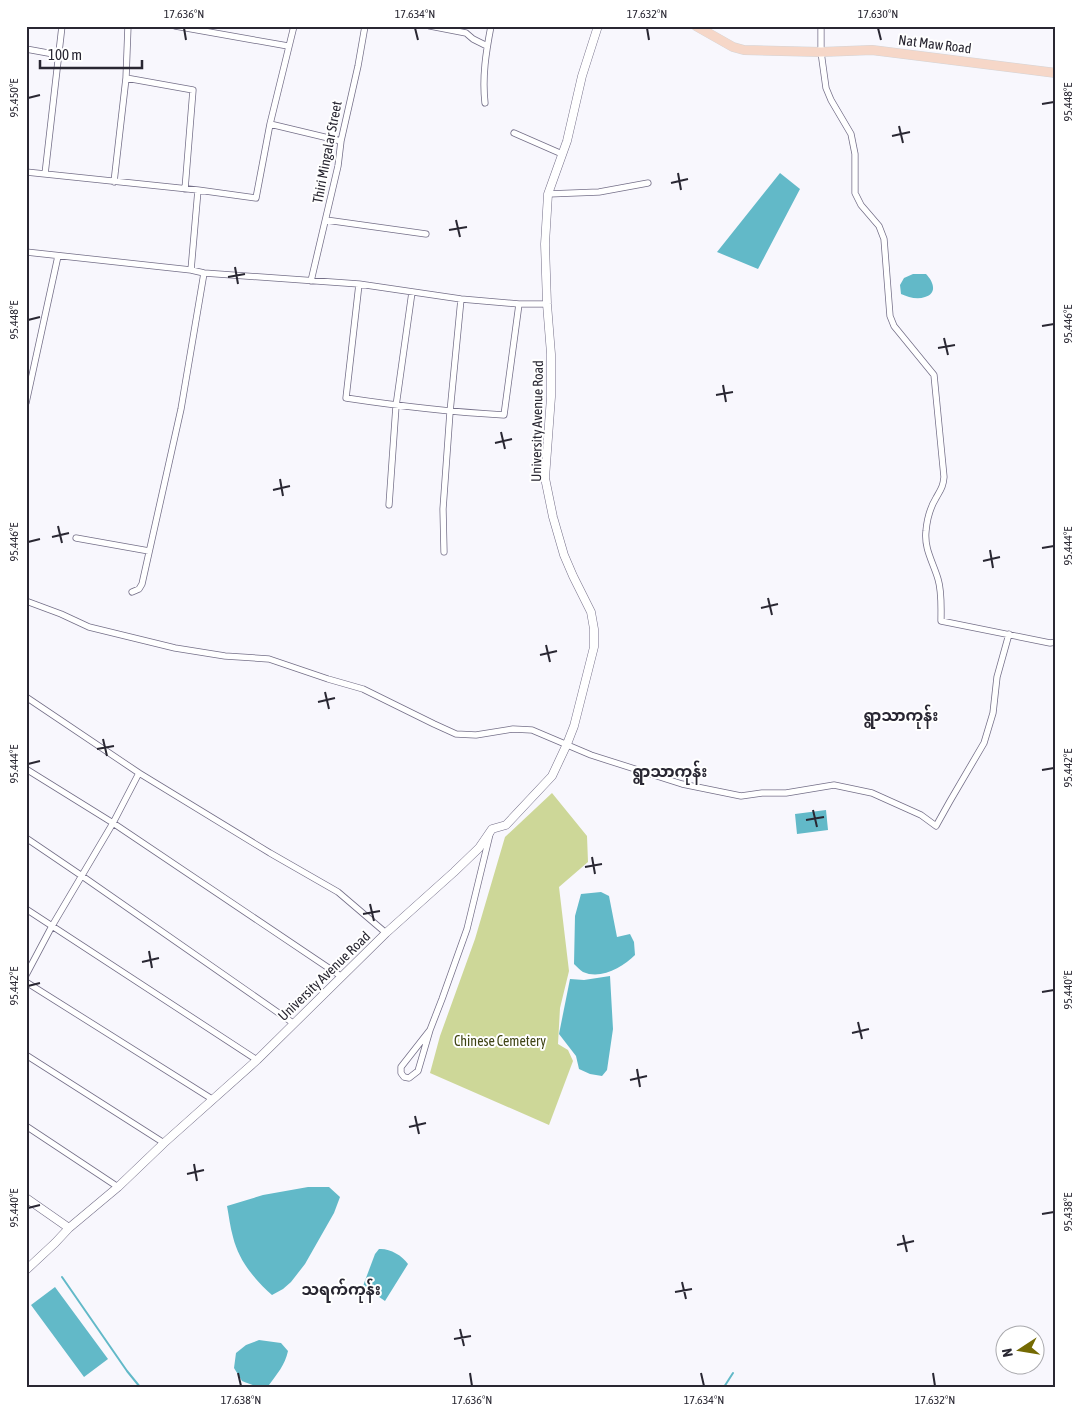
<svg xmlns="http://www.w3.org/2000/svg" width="1082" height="1413" font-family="'Asap Condensed','Noto Sans Myanmar',sans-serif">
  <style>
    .green { fill: #cdd798 }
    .water { fill: #62b9c8 }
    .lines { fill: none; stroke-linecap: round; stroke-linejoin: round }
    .stream { stroke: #62b9c8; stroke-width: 2 }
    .street-casing { stroke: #746f88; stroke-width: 7 }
    .secondary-casing { stroke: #746f88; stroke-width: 9 }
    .primary-casing { stroke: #d4d4d6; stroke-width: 10 }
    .street { stroke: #fff; stroke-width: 5.5 }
    .secondary { stroke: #fff; stroke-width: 8 }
    .primary { stroke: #f6d7c8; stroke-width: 9 }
    .ticks { fill: none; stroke: #292732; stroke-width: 2 }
    .labels { text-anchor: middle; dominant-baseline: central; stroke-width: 4; stroke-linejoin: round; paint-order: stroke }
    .street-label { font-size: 14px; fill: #292732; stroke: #fff }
    .park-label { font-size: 14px; fill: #3f4414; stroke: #fff }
    .quarter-label { font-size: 16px; font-weight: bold; fill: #292732; stroke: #fff }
    .neatline { fill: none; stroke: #292732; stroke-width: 2 }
    .ticks-label { font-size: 12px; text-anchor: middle; fill: #292732 }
  </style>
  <rect width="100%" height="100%" fill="#f8f7fd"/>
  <path class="green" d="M552 793 587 836 588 862 559 887 569 971 560 1008 558 1044 568 1050 573 1061 549 1125 430 1073 440 1036 475 939 505 837Z"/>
  <path class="water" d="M780 173 800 189 758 269 717 252Z
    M913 274H926C933 281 938 293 925 297 917 300 908 297 901 294L900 285 904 278Z
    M826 810 828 830 797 834 795 814Z
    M601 892 609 896 617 937 630 934 634 942 635 955C623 967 601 980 583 972 580 970 576 966 574 964L575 916 581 894Z
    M610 976 613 1029 607 1070 602 1076 590 1074 579 1069 576 1056 559 1034 570 979 584 980Z
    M308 1187H329L340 1197 334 1213 305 1264 291 1282 283 1289 272 1295C254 1279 239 1261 233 1237 230 1227 229 1216 227 1206L263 1195Z
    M379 1249C389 1248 402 1255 408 1264L385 1301 363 1286 375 1254Z
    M55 1287 108 1359 84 1377 31 1305Z
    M259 1340 281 1343 288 1351C285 1365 277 1374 269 1385 259 1388 252 1385 242 1381L234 1368 236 1353 246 1345Z"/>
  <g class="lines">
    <path class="stream" d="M62 1277 127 1371 140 1387
      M724 1387 733 1373"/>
    <defs>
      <path id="street" d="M175 26 288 46
        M430 26 466 33 473 39 487 46
        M821 26V52L826 88 831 100 851 134 855 154V193L861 205 879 226 884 239 890 316 894 326 934 375 944 477C943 487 941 489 936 498 930 508 927 519 926 531 924 549 933 562 938 579 942 592 941 607 941 621L1050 643 1056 642
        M26 49 59 55
        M126 78 193 90 185 189
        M485 103C482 77 486 52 491 26
        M270 124 341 141
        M514 133 562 154
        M26 172 198 190 256 198 270 124 294 26
        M45 174 62 26
        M114 182 126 78 128 26
        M548 194 599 192 648 183
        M326 220 426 234
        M26 252 191 270 204 273 359 284 461 299 519 304H547
        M191 270 198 190
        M311 281 338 166 341 141 358 66 365 26
        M359 284 346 398C399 406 451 412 504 415L519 304
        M26 403 58 256
        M389 505 396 406 412 292
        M76 538 149 551
        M444 552 443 509 450 412 461 299
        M132 592 139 589 142 584 181 409 204 273
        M26 601 61 614 89 627 175 648 225 656 269 659 328 679 363 689 434 724 456 734 476 735 513 729 532 730 591 755 682 784 741 796 762 793H786L834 785 872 793 921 815 936 826 950 801 984 743 993 713 997 677 1009 634
        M26 697 139 773 270 853 338 892 386 933
        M26 769 113 823 342 977
        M26 838 82 876 293 1023
        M26 909 257 1060
        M26 975 52 926 113 823 139 773
        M26 982 212 1099
        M430 1030 418 1071 409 1078 404 1077 401 1073V1067L430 1030 442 999 467 929 490 834
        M26 1055 164 1143
        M26 1126 118 1187"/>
      <path id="secondary" d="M26 1198 69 1228
        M26 1270 55 1243 69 1228 118 1187 164 1143 257 1060 386 933 454 872 479 848 492 829 506 825 552 776 567 744 574 726 594 647V629L591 612 573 576 564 555 553 517 545 478 551 397V354L547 304 545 244 548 194 567 141 582 76 598 26"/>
      <path id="primary" d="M696 26 733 47 744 50 821 52 872 50 1056 73"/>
    </defs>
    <use href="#street" class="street-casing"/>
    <use href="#secondary" class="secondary-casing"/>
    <use href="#primary" class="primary-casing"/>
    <use href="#street" class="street"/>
    <use href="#secondary" class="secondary"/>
    <use href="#primary" class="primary"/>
  </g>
  <path class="ticks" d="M184 28 186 40M415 28 418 40M647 28 649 40M878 28 881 40M28 98 40 95M1042 104 1054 102M899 126 903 143M892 136 910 132M678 173 681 190M671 183 688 179M456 220 460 237M449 230 467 227M235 267 238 284M228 277 245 274M28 320 40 317M1042 326 1054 324M944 338 948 355M938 348 955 345M723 385 726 402M716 395 733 392M501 432 505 449M495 443 512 439M280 479 283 496M273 490 290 486M58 526 62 543M52 537 69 533M28 542 40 539M1042 548 1054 546M990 550 993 568M983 561 1000 557M768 598 772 615M761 608 778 604M546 645 550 662M540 655 557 651M325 692 329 709M318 702 335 698M103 739 107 756M97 749 114 746M28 764 40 761M1042 770 1054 768M813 810 817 827M806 820 824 817M592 857 595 874M585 867 602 864M370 904 374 921M363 914 380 911M149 951 152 968M142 962 159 958M28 986 40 983M1042 992 1054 990M858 1022 862 1039M852 1033 869 1029M637 1069 640 1087M630 1080 647 1076M415 1116 419 1134M409 1127 426 1123M194 1164 197 1181M187 1174 204 1170M28 1208 40 1205M1042 1214 1054 1212M903 1235 907 1252M897 1245 914 1241M682 1282 686 1299M675 1292 692 1289M460 1329 464 1346M454 1339 471 1336M238 1373 241 1386M470 1373 472 1386M701 1373 704 1386M933 1373 935 1386"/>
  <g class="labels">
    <g class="street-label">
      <text transform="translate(935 44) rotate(7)">Nat Maw Road</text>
      <text transform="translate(327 152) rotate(-79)">Thiri Mingalar Street</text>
      <text transform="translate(537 421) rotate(-89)">University Avenue Road</text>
      <text transform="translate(324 976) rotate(-44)">University Avenue Road</text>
    </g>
    <g class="park-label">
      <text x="500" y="1041">Chinese Cemetery</text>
    </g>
    <g class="quarter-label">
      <text x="901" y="715">ရွာသာကုန်း</text>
      <text x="670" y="771">ရွာသာကုန်း</text>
      <text x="341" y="1289">သရက်ကုန်း</text>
    </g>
  </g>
  <rect width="1082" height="1413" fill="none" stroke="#ffffff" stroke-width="55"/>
  <g transform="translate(1020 1350) rotate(258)"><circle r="24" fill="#ffffff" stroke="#a9a9ad"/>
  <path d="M0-4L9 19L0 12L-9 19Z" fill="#746a03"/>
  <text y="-8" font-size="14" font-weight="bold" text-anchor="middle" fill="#292732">N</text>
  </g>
  <path d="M40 60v8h102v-8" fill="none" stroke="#292732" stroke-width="2.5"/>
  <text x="48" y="60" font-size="15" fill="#292732" stroke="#ffffff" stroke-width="4" paint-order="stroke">100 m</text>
  <rect x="28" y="28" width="1026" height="1358" class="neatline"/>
  <g class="ticks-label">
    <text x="184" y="18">17.636°N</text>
    <text x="415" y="18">17.634°N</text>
    <text x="647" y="18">17.632°N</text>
    <text x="878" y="18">17.630°N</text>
    <text transform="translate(14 98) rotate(-90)" y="4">95.450°E</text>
    <text transform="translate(1068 102) rotate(-90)" y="4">95.448°E</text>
    <text transform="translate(14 320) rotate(-90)" y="4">95.448°E</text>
    <text transform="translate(1068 324) rotate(-90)" y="4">95.446°E</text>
    <text transform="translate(14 542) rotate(-90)" y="4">95.446°E</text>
    <text transform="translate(1068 546) rotate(-90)" y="4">95.444°E</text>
    <text transform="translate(14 764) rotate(-90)" y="4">95.444°E</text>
    <text transform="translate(1068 768) rotate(-90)" y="4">95.442°E</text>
    <text transform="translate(14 986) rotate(-90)" y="4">95.442°E</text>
    <text transform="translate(1068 990) rotate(-90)" y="4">95.440°E</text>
    <text transform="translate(14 1208) rotate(-90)" y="4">95.440°E</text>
    <text transform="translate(1068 1212) rotate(-90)" y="4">95.438°E</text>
    <text x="241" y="1404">17.638°N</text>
    <text x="472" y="1404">17.636°N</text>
    <text x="704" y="1404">17.634°N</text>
    <text x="935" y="1404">17.632°N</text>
  </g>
</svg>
